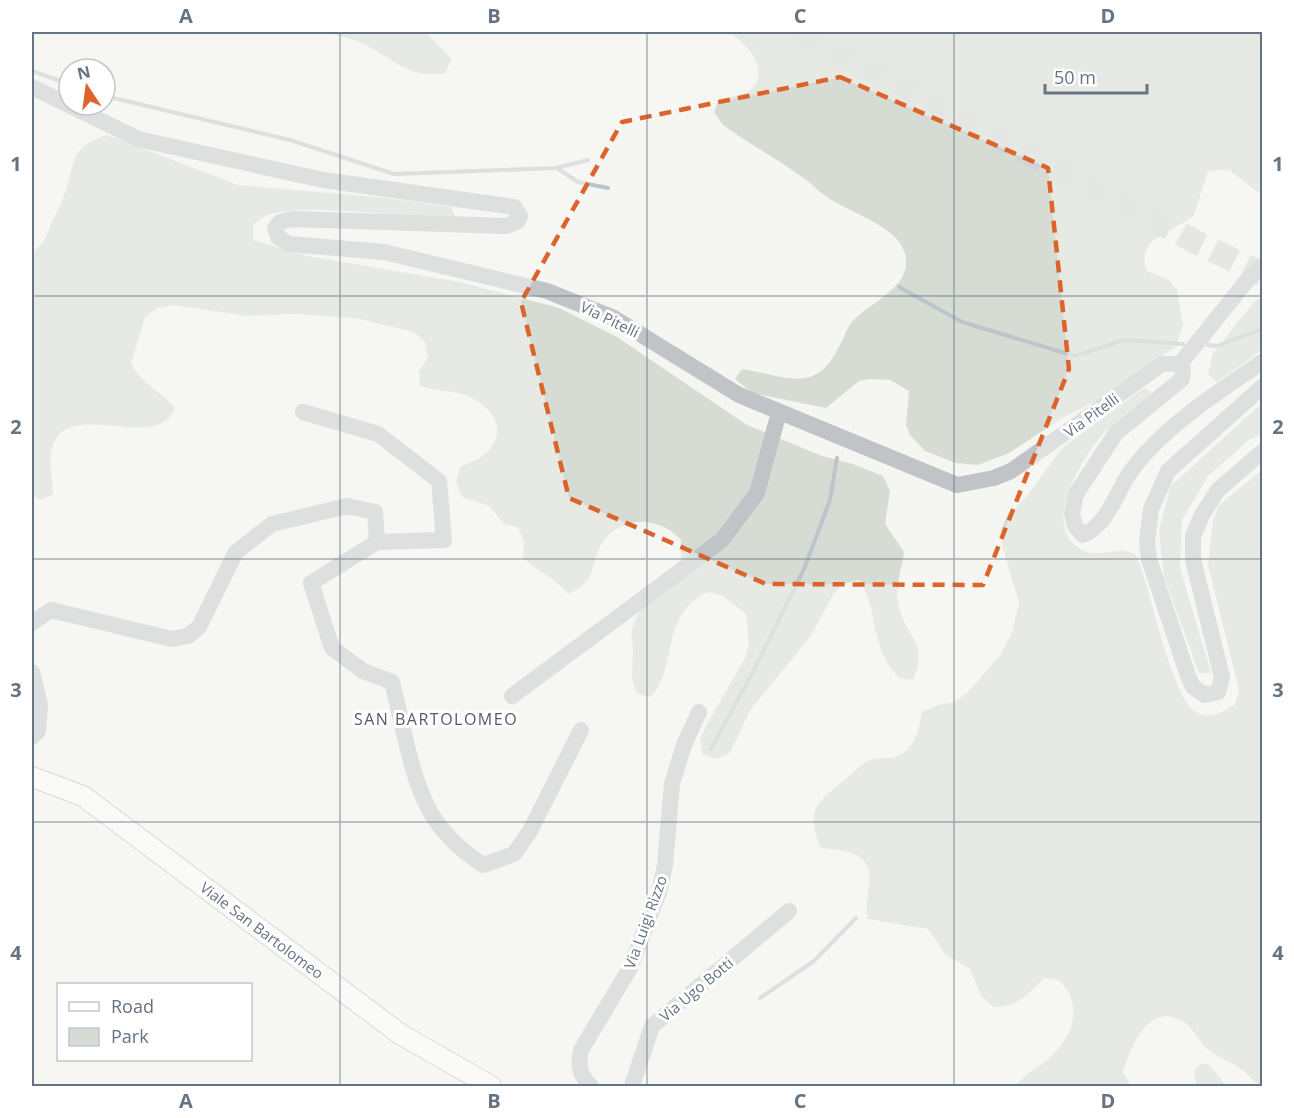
<svg xmlns="http://www.w3.org/2000/svg" width="1294" height="1118" font-family="'Open Sans',sans-serif">
  <style>
    .green { fill: #d6dcd3 }
    .lines { fill: none; stroke-linecap: round; stroke-linejoin: round }
    .stream { stroke: #bcc5ca; stroke-width: 4 }
    .highway-tunnel { stroke: #d1d4d6; stroke-width: 24; stroke-dasharray: 24 12; stroke-linecap: butt }
    .major-casing { stroke: #b3b7bb; stroke-width: 22 }
    .minor { stroke: #c0c4c7; stroke-width: 16 }
    .major { stroke: #fff; stroke-width: 20 }
    .marked { fill: none; stroke: #dc632a; stroke-width: 4.5; stroke-dasharray: 12 8; stroke-linejoin: round }
    .grid { fill: none; stroke: #657382; stroke-width: 1.5; stroke-opacity: 0.55 }
    .labels { text-anchor: middle; dominant-baseline: central; stroke-width: 6; stroke-linejoin: round; paint-order: stroke }
    .street-label { font-size: 15px; fill: #657382; stroke: #fff }
    .neighbourhood-label { font-size: 16px; letter-spacing: 1.5px; fill: #535c67; stroke: #fff }
    .neatline { fill: none; stroke: #657382; stroke-width: 2 }
    .grid-label { font-size: 20px; text-anchor: middle; font-weight: bold; fill: #657382 }
  </style>
  <rect width="100%" height="100%" fill="#f5f5f2"/>
  <path class="green" d="M328 32H428L429 36 452 59 445 73C413 81 390 57 364 44 353 38 339 37 328 32Z
    M729 32H1262V195L1229 170 1208 171 1194 215C1175 232 1134 237 1147 271L1169 280 1177 290 1183 325 1176 346 1115 391 1064 417 1009 453 978 465 956 463 925 451 910 435 906 425 909 391 890 380 869 379 859 381 826 408 752 393 735 379 742 369C799 379 819 396 847 330 855 310 895 297 904 273 908 263 906 252 900 243 887 224 846 210 827 197 818 191 811 183 802 177 777 158 748 144 722 124L714 112 719 99C729 97 743 96 751 89 772 70 745 42 729 32Z
    M107 135 238 185 386 198 451 207 456 218C413 219 297 201 265 216 261 218 257 222 253 225V240L307 256 460 282 559 308 617 337 747 425 822 456 853 464 883 476 890 491 885 524 904 552C902 569 895 585 898 602 904 639 930 639 913 680L899 678C867 643 881 614 859 580L843 584 833 595 810 637 750 710 730 753 716 759 703 755 700 740 706 726 745 658 749 645 746 614 723 596 708 592C659 615 678 668 651 697L638 694C630 680 632 669 633 654 634 646 630 638 632 630 637 605 664 587 681 569V540C660 517 623 514 603 542 588 564 599 581 568 594 555 577 538 572 523 558L524 542 518 527 504 524 489 506 462 497 456 482 460 467C468 463 482 458 488 451 510 427 489 404 465 395 450 390 435 391 420 386L419 371 428 357 425 342 414 332 355 318 293 314 247 316 173 305 157 308 145 317 131 363C141 384 161 391 175 408 173 412 170 417 167 420 139 443 65 401 52 448 48 463 53 479 53 495L40 500 32 493V252C44 245 47 235 52 222 56 213 61 205 64 196 76 163 68 147 107 135Z
    M1262 297V350L1217 382 1208 375 1213 353 1254 302Z
    M1144 388 1151 392 1147 398C1131 411 1110 424 1098 440 1079 464 1042 526 1080 549 1099 561 1118 543 1136 555 1151 587 1170 696 1196 712 1210 720 1222 712 1235 705L1239 690 1208 565 1213 520 1219 505 1262 470V1086C1255 1084 1248 1074 1241 1069 1230 1061 1216 1057 1205 1047 1198 1039 1194 1029 1184 1022 1149 1000 1131 1046 1123 1072L1131 1086H1015C1024 1075 1036 1069 1047 1060 1073 1037 1085 1007 1059 980L1044 978C1028 995 1018 1006 994 1007L982 997 970 969 945 954 928 929 868 919C862 893 883 866 852 853 842 849 830 850 820 847 805 809 818 801 846 779 853 773 860 765 868 761 878 756 893 761 903 753 917 744 919 727 922 712L938 705 955 702 967 693 999 657 1012 633 1019 603 1002 545 1001 530 1007 516 1025 498 1063 447Z
    M1262 403V434L1249 440 1208 476 1182 520 1180 568 1211 673H1199L1164 577 1159 531 1170 487Z
    M1200 1064H1208L1227 1086H1196L1194 1071Z"/>
  <g class="lines">
    <path class="stream" d="M737 32H738
      M32 71 69 84
      M105 96 290 140 394 174 556 168 588 160
      M557 168 578 182 608 188
      M899 287 962 322 1075 356 1124 340 1183 344
      M1208 345 1217 346 1262 329
      M711 749 755 668 804 569 830 500 837 458
      M760 998 814 961 856 918"/>
    <path class="highway-tunnel" d="M799 32 1196 242 1262 274"/>
    <defs>
      <path id="major" d="M32 777 83 796 400 1034 491 1086"/>
    </defs>
    <use href="#major" class="major-casing"/>
    <path class="minor" d="M32 87 138 139 323 180 514 207 520 216 518 221 506 226 292 219 280 222 275 228 278 237 289 244 384 252 547 291 614 318 739 395 957 485 994 478 1011 471 1162 364H1180L1183 369 1182 379 1116 433 1076 494 1072 513 1075 526 1083 535C1108 524 1115 495 1129 474 1158 431 1219 391 1262 362
      M1180 364 1249 278 1262 266
      M1262 387 1168 471 1151 509 1147 542 1149 559 1188 676 1193 687 1205 695 1218 692 1222 677 1193 560V536L1202 515 1218 490 1262 452
      M303 412 378 434 439 481 444 540 377 542
      M32 623 51 610 172 639 188 636 199 627 236 552 272 524 347 506 375 512 377 542 311 583 332 648 363 671 392 682C404 727 412 793 442 829 454 844 468 855 483 865L514 854 530 831 581 730
      M32 672 40 705 38 731 32 737
      M512 696 722 540 757 493 779 412
      M591 1086C579 1075 578 1065 581 1050L630 968 659 892 665 865 672 784 684 745 699 712
      M632 1086 652 1026 789 911"/>
    <use href="#major" class="major"/>
  </g>
  <path d="M0 0H1294V1118H0ZM840 77 1048 168 1069 369 983 585 766 584 569 498 521 302 622 122Z" fill="#f5f5f2" fill-opacity=".55" fill-rule="evenodd"/>
  <path class="marked" d="M840 77 1048 168 1069 369 983 585 766 584 569 498 521 302 622 122Z"/>
  <path class="grid" d="M340 32V1086M647 32V1086M954 32V1086M32 296H1262M32 559H1262M32 822H1262"/>
  <g class="labels">
    <g class="street-label">
      <text transform="translate(610 319) rotate(26)">Via Pitelli</text>
      <text transform="translate(1091 415) rotate(-36)">Via Pitelli</text>
      <text transform="translate(645 922) rotate(-70)">Via Luigi Rizzo</text>
      <text transform="translate(262 930) rotate(37)">Viale San Bartolomeo</text>
      <text transform="translate(696 989) rotate(-40)">Via Ugo Botti</text>
    </g>
    <g class="neighbourhood-label">
      <text x="436" y="719">SAN BARTOLOMEO</text>
    </g>
  </g>
  <rect width="1294" height="1118" fill="none" stroke="#ffffff" stroke-width="66"/>
  <rect x="57" y="983" width="195" height="78" fill="#ffffff" stroke="#c1c7cd" stroke-width="1.5"/>
  <rect x="69" y="1002" width="30" height="9" fill="#ffffff" stroke="#c1c7cd" stroke-width="1.5"/>
  <text x="111" y="1013" font-size="18" fill="#657382">Road</text>
  <rect x="69" y="1028" width="30" height="18" fill="#d6dcd3" stroke="#c1c7cd" stroke-width="1.5"/>
  <text x="111" y="1043" font-size="18" fill="#657382">Park</text>
  <g transform="translate(87 87) rotate(347)"><circle r="28" fill="#ffffff" stroke="#c1c7cd" stroke-width="1.5"/>
  <path d="M0-4.5L10 22L0 15L-10 22Z" fill="#dc632a"/>
  <text y="-9" font-size="16" font-weight="bold" text-anchor="middle" fill="#657382">N</text>
  </g>
  <path d="M1045 84v9h102v-9" fill="none" stroke="#657382" stroke-width="3"/>
  <text x="1054" y="84" font-size="18" fill="#657382" stroke="#ffffff" stroke-width="4.5" paint-order="stroke">50 m</text>
  <rect x="33" y="33" width="1228" height="1052" class="neatline"/>
  <g class="grid-label">
    <text x="186" y="23">A</text>
    <text x="494" y="23">B</text>
    <text x="800" y="23">C</text>
    <text x="1108" y="23">D</text>
    <text x="16" y="171">1</text>
    <text x="1278" y="171">1</text>
    <text x="16" y="434">2</text>
    <text x="1278" y="434">2</text>
    <text x="16" y="697">3</text>
    <text x="1278" y="697">3</text>
    <text x="16" y="960">4</text>
    <text x="1278" y="960">4</text>
    <text x="186" y="1108">A</text>
    <text x="494" y="1108">B</text>
    <text x="800" y="1108">C</text>
    <text x="1108" y="1108">D</text>
  </g>
</svg>
